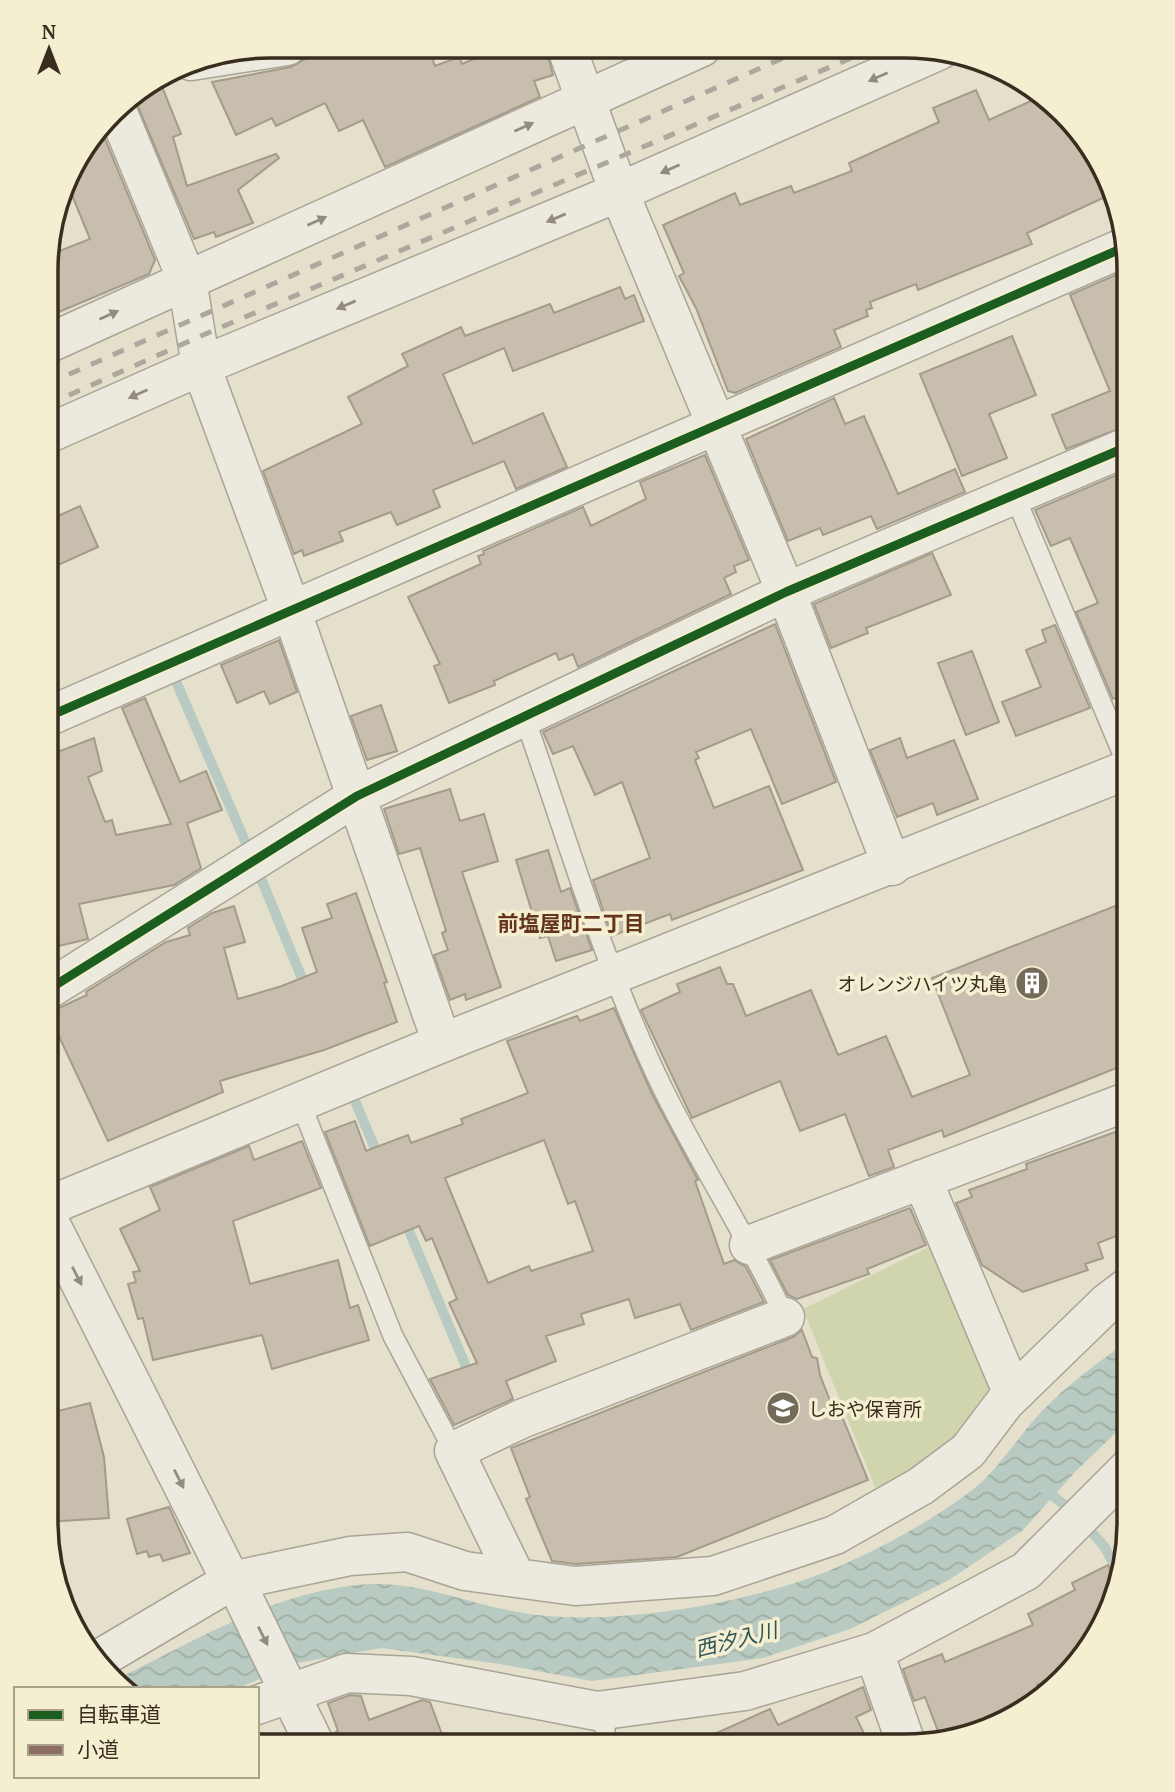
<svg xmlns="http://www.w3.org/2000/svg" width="1175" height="1792" font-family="'PT Serif','Noto Sans JP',serif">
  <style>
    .garden { fill: #d0d5ae }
    .water { fill: url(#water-waves) }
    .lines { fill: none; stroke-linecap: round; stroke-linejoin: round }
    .stream { stroke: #b8cac1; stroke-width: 10 }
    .building { fill: #c8bead; stroke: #a49b8b; stroke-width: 2; fill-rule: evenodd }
    .service-casing { stroke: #a9a495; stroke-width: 22 }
    .minor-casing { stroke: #a9a495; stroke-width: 41 }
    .tertiary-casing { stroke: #a9a495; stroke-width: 41 }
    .service { stroke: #ece9de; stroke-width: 19 }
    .minor { stroke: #ece9de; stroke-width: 38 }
    .tertiary { stroke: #ece9de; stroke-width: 38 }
    .rail { stroke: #aca89e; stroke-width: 5; stroke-dasharray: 12 12; stroke-linecap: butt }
    .quiet { stroke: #8d6e63; stroke-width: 7; stroke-dasharray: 14 7; stroke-linecap: butt }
    .cycleway-casing { stroke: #f5efd2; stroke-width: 13 }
    .cycleway { stroke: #1b5e20; stroke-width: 9 }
    .oneway { fill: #928b7e }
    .labels { text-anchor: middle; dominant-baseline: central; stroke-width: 7; stroke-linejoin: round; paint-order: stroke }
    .poi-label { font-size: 19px; fill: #382d1e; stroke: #f5efd2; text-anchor: end }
    .neighbourhood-label { font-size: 21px; font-weight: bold; fill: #64341d; stroke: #f5efd2 }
    .water-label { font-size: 21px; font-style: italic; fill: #2d5558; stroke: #f5efd2 }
    .rim { fill: none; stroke: #382d1e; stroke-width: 3.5 }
  </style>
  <defs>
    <pattern id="water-waves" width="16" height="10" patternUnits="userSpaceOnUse" patternTransform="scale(1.75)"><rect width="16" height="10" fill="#b8cac1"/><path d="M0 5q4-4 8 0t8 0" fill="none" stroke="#9faea5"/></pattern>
  </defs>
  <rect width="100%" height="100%" fill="#e4e0cc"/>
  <path class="garden" d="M937 1243 994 1390C960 1439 930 1463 878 1494L803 1309Z"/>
  <path class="water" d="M1129 1340V1420L1076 1471 1023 1530 949 1580 850 1629 763 1658 592 1681 500 1664 381 1648 297 1663 236 1689H125L117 1679C194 1641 271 1594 357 1585 411 1579 461 1601 512 1611 601 1630 750 1604 833 1569 880 1549 930 1522 971 1491 1000 1469 1017 1437 1042 1411 1067 1385 1099 1362 1129 1340Z"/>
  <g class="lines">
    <path class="stream" d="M175 679 248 848
      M260 876 306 988
      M355 1101 380 1160
      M404 1219 470 1376
      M1044 1489 1071 1510
      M1085 1525 1104 1546 1121 1577"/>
  </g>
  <path class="building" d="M328 46H428L435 66 459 57 462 64 504 46H545L553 75 534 81 540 97 385 167 363 120 339 131 325 103 276 126 272 118 236 135 212 82 291 67Z
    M159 79 181 134 173 137 187 186 276 154 279 158 238 190 253 223 216 237 214 232 194 239 133 95Z
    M976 90 989 120 1044 95 1112 184 1114 193 1027 233 1032 244 918 290 916 284 870 302 872 308 866 310 868 316 834 330 841 347 735 393 728 391 696 308 679 276 684 273 663 225 735 193 740 205 791 186 794 193 852 171 849 163 939 122 933 108Z
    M100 127 155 260 149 274 47 317V256L90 239 67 183 75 158Z
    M1129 269V425L1066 449 1052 415 1110 391 1070 295Z
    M620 287 625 299 634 295 644 321 513 371 504 348 443 374 473 444 543 413 567 467 516 489 504 461 433 490 440 507 397 525 391 512 339 532 343 541 304 556 302 550 294 554 263 471 362 424 348 397 408 366 402 354 461 327 465 336 550 304 554 313Z
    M1012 336 1036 395 989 414 1007 458 962 476 920 374Z
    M834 398 845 424 864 416 898 494 955 469 965 492 877 529 871 516 823 535 820 528 788 541 746 439Z
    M705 455 749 560 734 566 736 572 724 578 731 594 578 667 573 654 559 660 556 653 494 681 495 685 449 703 434 666 440 664 408 597 481 564 478 556 484 554 483 551 583 507 591 526 646 499 640 482Z
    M1126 471 1129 479V693L1113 699 1076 612 1098 603 1070 538 1051 546 1035 510Z
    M80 506 98 547 47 570V521Z
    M932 553 951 595 866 628 868 633 831 648 814 604Z
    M775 624 836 782 782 804 751 729 696 752 699 758 695 760 714 808 769 786 803 870 672 920 670 914 612 936 593 880 650 858 622 782 595 795 573 746 553 754 543 732Z
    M1055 625 1090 708 1016 736 1002 702 1041 687 1026 650 1046 642 1042 630Z
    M279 640 297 692 270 704 264 691 237 703 221 665Z
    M972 651 999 722 966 735 938 663Z
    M145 698 180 782 206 771 222 810 187 823 201 868 174 885 79 904 88 939 46 949 47 756 94 738 102 771 88 777 105 822 112 820 116 835 171 824 122 708Z
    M381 705 397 751 367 760 351 716Z
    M900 738 907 758 954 740 978 799 937 815 933 803 897 817 870 750Z
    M450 789 460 821 484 814 498 861 462 872 501 987 466 1000 465 994 450 1000 434 955 448 950 442 933 446 931 420 848 399 854 384 809Z
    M548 850 561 892 570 888 592 950 556 961 548 936 540 938 516 860Z
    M356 893 387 982 384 983 397 1022 324 1050 220 1081 223 1092 108 1141 48 1013 87 995 86 992 166 942 190 935 188 928 212 913 234 906 245 942 224 948 238 999 282 986 317 972 302 928 332 918 327 904Z
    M1115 906 1129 942V988L1118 993 1129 1024V1063L944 1137 942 1130 888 1150 894 1167 869 1176 845 1114 800 1131 780 1081 692 1118 641 1010 680 992 677 984 720 967 727 984H733L746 1016 811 990 838 1055 886 1036 912 1097 970 1075 932 978Z
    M614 1008 652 1094 698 1180 695 1181 724 1264 734 1260 746 1267 764 1302 691 1330 680 1304 635 1318 629 1299 581 1314 584 1324 546 1336 556 1361 506 1381 513 1399 454 1425 430 1379 477 1363 449 1303 457 1299 432 1238 426 1241 419 1226 370 1246 325 1132 355 1121 366 1151 408 1135 411 1143 463 1124 461 1119 528 1093 507 1041 577 1016 580 1021ZM544 1140 568 1204 575 1201 593 1251 531 1271 529 1266 488 1283 445 1178Z
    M1115 1132 1129 1172V1231L1098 1243 1103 1258 1085 1264 1088 1270 1023 1292 982 1265 956 1203 972 1197 969 1190 1027 1169 1026 1164Z
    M302 1141 321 1188 233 1221 250 1284 338 1260 350 1308 358 1305 369 1340 272 1369 262 1335 153 1360 143 1318 138 1319 128 1284 136 1282 133 1272 140 1271 120 1229 160 1210 150 1187 249 1146 254 1160Z
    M910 1208 926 1245 867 1269 869 1274 797 1299 788 1295 770 1260Z
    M802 1330 812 1357 817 1358 820 1375 836 1416 841 1414 868 1480 677 1557 576 1564 552 1561 526 1499 530 1497 511 1448 793 1337Z
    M90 1403 104 1457 109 1518 46 1522V1414Z
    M169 1507 190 1553 163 1561 160 1554 149 1557 147 1551 137 1554 127 1519Z
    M1108 1565 1119 1587 1117 1595 1083 1658 1037 1685 1040 1692 1019 1708 1018 1703 969 1725 972 1733 941 1739 925 1697 914 1701 903 1669 942 1654 945 1662 1033 1625 1028 1614 1075 1590 1072 1583Z
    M863 1687 871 1710 856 1717 870 1746H688L770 1709 778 1725Z
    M350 1695 361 1696 369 1720 422 1700 430 1702 446 1745H337L334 1733 338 1731 328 1703Z"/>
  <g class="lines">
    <defs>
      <path id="service" d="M1014 494 1129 769
        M524 716C568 840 605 970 663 1089 701 1166 749 1239 785 1317
        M300 1102 393 1336 454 1451
        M605 1710V1746"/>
      <path id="minor" d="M566 46 619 192 786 592 892 866
        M191 61 287 46
        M116 108 187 280 201 366 292 612 442 1043
        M47 344 702 47
        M47 434 201 366 619 192 940 50
        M47 717 1125 247
        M46 991 357 796 786 592 1129 446
        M922 1179 1013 1394
        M46 1215 231 1581 241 1593 315 1745
        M749 1245 1129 1101
        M516 1578 454 1451 521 1419 785 1317
        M874 1652 907 1746
        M101 1658 231 1581 350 1556 407 1552 465 1571 575 1586 713 1576 835 1535 921 1486 968 1451 1005 1402 1108 1302 1129 1286
        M257 1705 347 1673 411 1676 597 1711 745 1691 874 1652 1026 1571 1129 1468"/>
      <path id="tertiary" d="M46 1207 442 1043 1129 769"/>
    </defs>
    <use href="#service" class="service-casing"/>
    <use href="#minor" class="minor-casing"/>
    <use href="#tertiary" class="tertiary-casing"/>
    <use href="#service" class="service"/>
    <use href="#minor" class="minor"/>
    <use href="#tertiary" class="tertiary"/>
    <path class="rail" d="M47 384 808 47
      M47 405 203 335 877 47"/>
    <path class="quiet" d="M278 46 279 48"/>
    <defs>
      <path id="cycleway" d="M47 717 1125 247
        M46 991 357 796 786 592 1129 446"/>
    </defs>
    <use href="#cycleway" class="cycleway-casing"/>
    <use href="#cycleway" class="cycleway"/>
  </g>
  <defs><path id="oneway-solid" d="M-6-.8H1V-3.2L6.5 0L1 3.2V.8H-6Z" transform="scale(1.75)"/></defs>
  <g class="oneway">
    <use href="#oneway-solid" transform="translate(878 77) rotate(156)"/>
    <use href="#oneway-solid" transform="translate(524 127) rotate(-24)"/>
    <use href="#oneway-solid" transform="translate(670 169) rotate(156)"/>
    <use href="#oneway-solid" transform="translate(556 218) rotate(157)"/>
    <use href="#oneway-solid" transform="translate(317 221) rotate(-24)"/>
    <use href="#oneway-solid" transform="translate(346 305) rotate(157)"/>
    <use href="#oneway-solid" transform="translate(109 315) rotate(-24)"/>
    <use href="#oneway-solid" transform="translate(138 394) rotate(156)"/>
    <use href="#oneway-solid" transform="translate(77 1276) rotate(63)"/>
    <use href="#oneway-solid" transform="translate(179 1479) rotate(63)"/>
    <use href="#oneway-solid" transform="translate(263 1636) rotate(63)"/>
  </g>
  <defs>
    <symbol id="building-disc" viewBox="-11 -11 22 22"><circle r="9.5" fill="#746c5b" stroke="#f5efd2"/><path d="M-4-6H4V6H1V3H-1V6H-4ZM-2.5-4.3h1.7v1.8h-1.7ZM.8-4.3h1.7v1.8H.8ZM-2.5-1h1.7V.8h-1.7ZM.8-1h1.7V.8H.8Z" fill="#fff"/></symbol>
    <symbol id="school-disc" viewBox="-11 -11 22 22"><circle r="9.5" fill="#746c5b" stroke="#f5efd2"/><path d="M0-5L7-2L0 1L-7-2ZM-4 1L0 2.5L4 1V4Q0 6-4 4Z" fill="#fff"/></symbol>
  </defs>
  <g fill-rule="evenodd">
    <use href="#building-disc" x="1013" y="964" width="38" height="38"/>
    <use href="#school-disc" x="764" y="1389" width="38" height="38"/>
  </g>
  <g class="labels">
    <g class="poi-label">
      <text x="1007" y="983">オレンジハイツ丸亀</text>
      <text x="808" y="1408" text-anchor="start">しおや保育所</text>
    </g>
    <g class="neighbourhood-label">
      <text x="571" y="923">前塩屋町二丁目</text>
    </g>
    <g class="water-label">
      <text transform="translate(736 1639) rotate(-14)">西汐入川</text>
    </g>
  </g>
  <path d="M0 0H1175V1792H0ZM270 58H905A212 212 0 0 1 1117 270V1522A212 212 0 0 1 905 1734H270A212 212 0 0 1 58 1522V270A212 212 0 0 1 270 58Z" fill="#f5efd2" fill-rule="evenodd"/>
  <path class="rim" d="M270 58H905A212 212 0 0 1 1117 270V1522A212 212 0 0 1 905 1734H270A212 212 0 0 1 58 1522V270A212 212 0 0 1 270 58Z"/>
  <rect x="14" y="1687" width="245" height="91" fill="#f5efd2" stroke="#a9a18a" stroke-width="2"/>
  <rect x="28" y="1710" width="35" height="10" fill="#1b5e20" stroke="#a9a18a" stroke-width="2"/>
  <text x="77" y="1722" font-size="21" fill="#382d1e">自転車道</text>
  <rect x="28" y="1745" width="35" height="10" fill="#8d6e63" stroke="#a9a18a" stroke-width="2"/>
  <text x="77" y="1757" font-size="21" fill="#382d1e">小道</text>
  <g transform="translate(49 49)" stroke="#f5efd2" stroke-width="5" paint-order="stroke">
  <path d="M0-5L12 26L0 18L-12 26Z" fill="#382d1e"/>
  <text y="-10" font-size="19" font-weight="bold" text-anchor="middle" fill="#382d1e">N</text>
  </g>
</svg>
